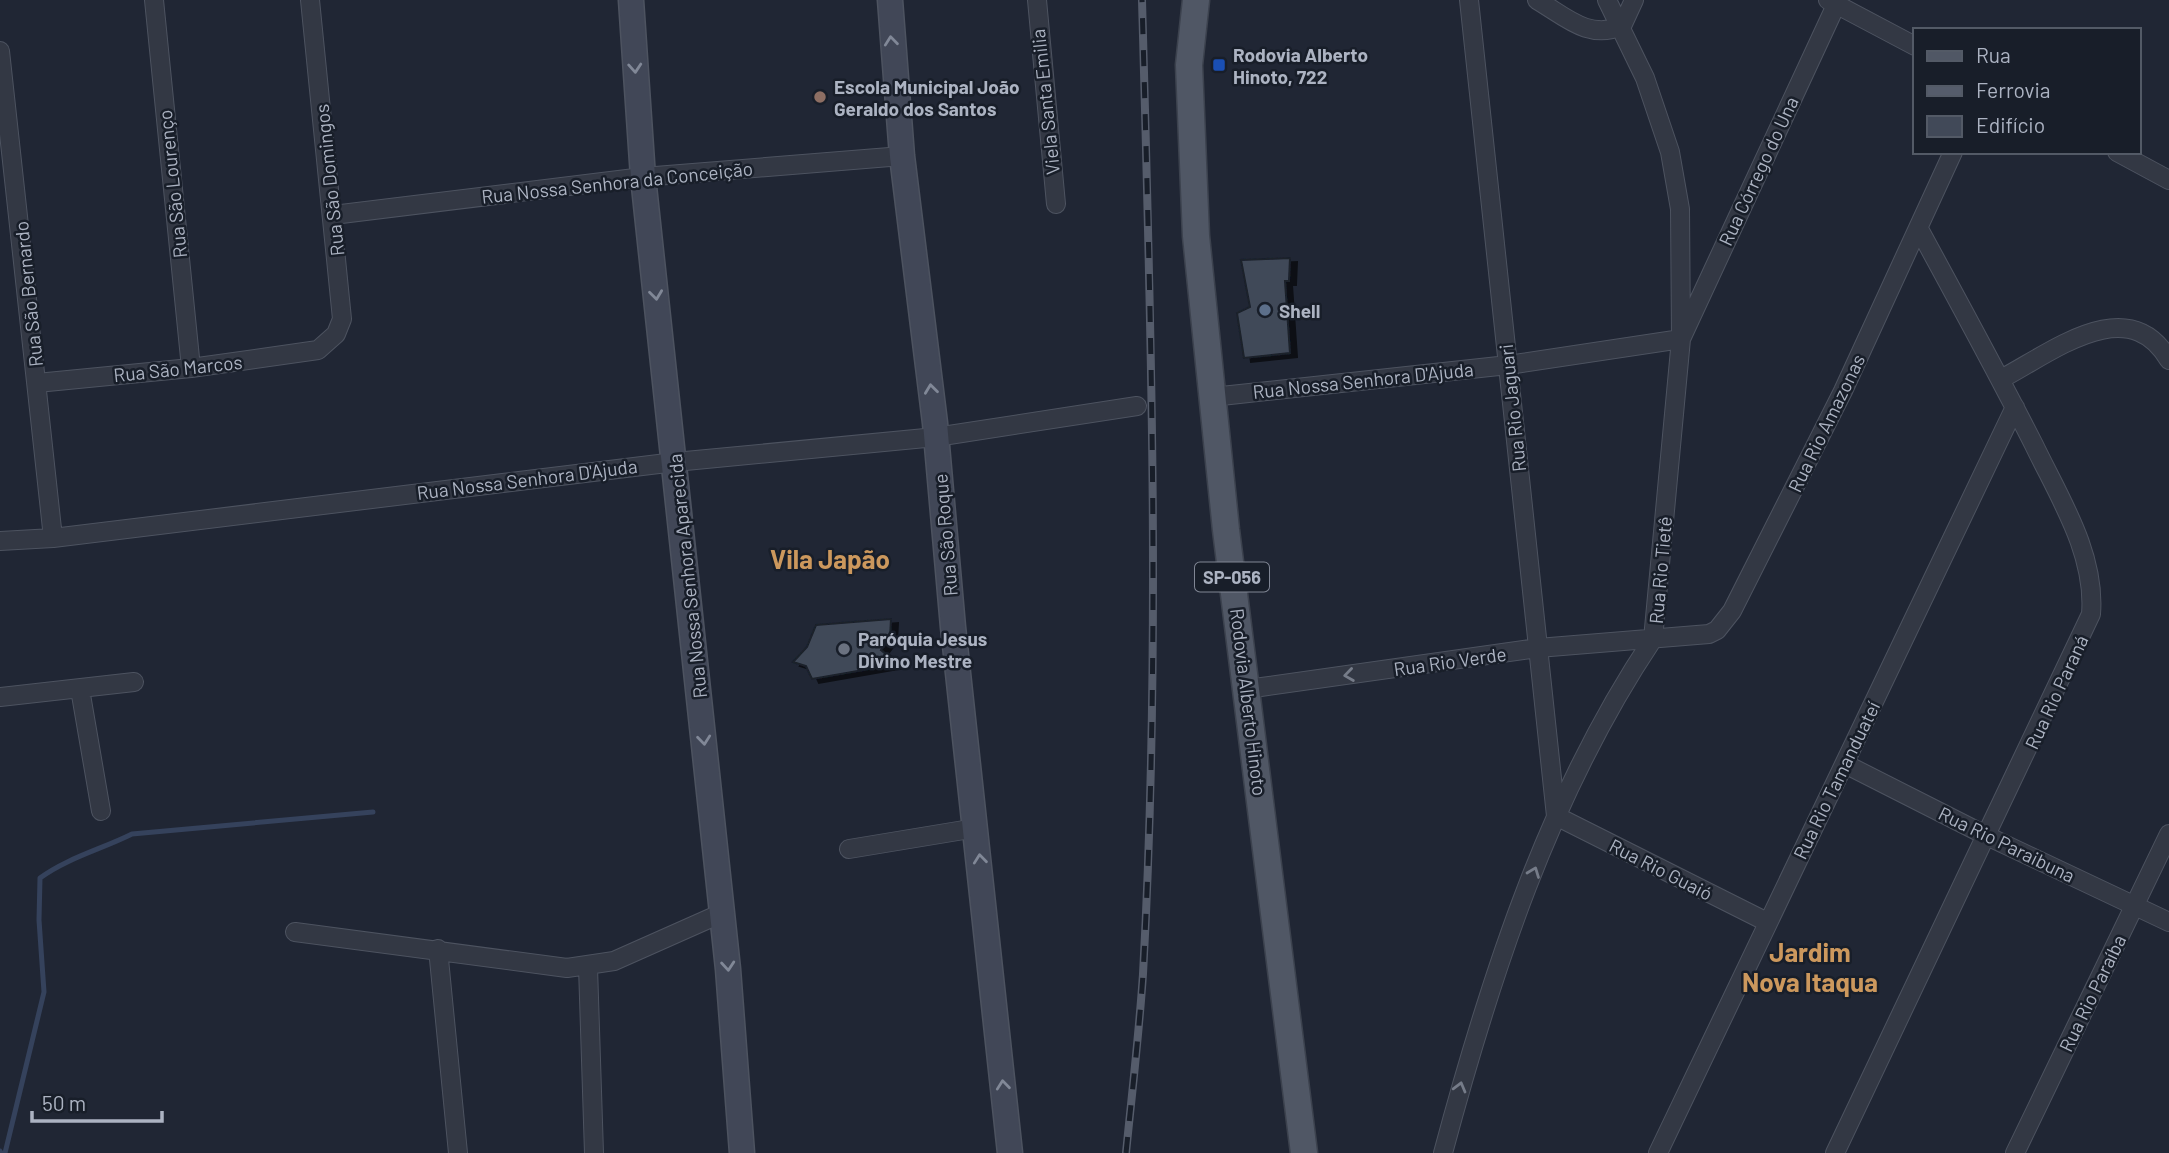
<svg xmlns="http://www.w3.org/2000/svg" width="2169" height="1153" font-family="Barlow,sans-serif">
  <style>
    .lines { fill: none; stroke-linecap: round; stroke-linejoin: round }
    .stream { stroke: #35425c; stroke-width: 5 }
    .building { fill: #414958; stroke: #1a202b; stroke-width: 2; filter: url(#shadow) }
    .street-casing { stroke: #4d5360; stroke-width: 20 }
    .secondary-casing { stroke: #4d5360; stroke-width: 27 }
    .primary-casing { stroke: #3c424e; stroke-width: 29 }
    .street { stroke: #333844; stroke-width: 18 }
    .secondary { stroke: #414757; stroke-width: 24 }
    .primary { stroke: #505765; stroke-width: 26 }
    .rail-casing { stroke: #555c6b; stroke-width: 8 }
    .rail { stroke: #181e29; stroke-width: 5; stroke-dasharray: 16; stroke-linecap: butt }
    .oneway { stroke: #818897 }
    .oneway2 { stroke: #767c89 }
    .transit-dot { fill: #1a4fb4; stroke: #181e29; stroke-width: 2.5 }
    .education-dot { fill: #8d6e63; stroke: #181e29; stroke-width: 2.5 }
    .service-dot { fill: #5c6f8a; stroke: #181e29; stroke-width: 2.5 }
    .worship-dot { fill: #6b7280; stroke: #181e29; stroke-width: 2.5 }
    .labels { text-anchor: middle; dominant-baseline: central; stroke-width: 5; stroke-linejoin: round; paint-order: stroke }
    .shield { fill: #181e29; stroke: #808694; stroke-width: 2 }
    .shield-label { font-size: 18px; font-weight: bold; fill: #acb3c2 }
    .poi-label { font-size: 19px; font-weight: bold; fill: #acb3c2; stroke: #181e29; text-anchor: start }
    .street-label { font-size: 19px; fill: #acb3c2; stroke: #181e29 }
    .district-label { font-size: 26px; font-weight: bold; fill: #cc985d; stroke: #181e29 }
  </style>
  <defs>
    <filter id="shadow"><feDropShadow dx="7" dy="4" stdDeviation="0" flood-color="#0009"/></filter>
  </defs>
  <rect width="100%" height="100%" fill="#202634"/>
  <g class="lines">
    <path class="stream" d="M0 1151 1 1153
      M5 1153 44 992 39 920 40 878C67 858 102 849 132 834L373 812"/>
  </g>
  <path class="building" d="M1290 258 1289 281H1285L1290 353 1244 358 1237 313 1250 307 1241 260Z
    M891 619 890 638 881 650 898 664 812 679 806 666 793 662 807 647 816 625Z"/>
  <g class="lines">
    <defs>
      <path id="street" d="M154 0 191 368
        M1037 0 1056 204
        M1469 0 1556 816
        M1537 0C1566 17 1588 40 1622 26L1634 0
        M1828 0 1915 46
        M0 51 53 538
        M2117 152 2169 180
        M333 215 643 177 902 156
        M2001 379C2051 353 2128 290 2169 360
        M37 383 191 368 318 350 336 334 342 319 310 0
        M1212 397 1508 365 1681 339 1836 5
        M0 541 53 538 675 462 936 437 1137 406
        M80 689 101 811
        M1247 689 1538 648 1709 634 1717 630 1732 611 1843 391 1953 152
        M0 697 134 682
        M1845 764 1987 836 2169 922
        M1556 816 1767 922
        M849 849 976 828
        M295 932 567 968 614 961 722 913
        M438 949 458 1153
        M588 967 594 1153
        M1443 1153C1491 974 1549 794 1653 639L1681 339 1680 209 1670 152 1645 78 1607 0
        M1658 1153 2015 407
        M1835 1153 2091 614C2096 554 2059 497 2034 445 1997 372 1958 301 1919 229
        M2015 1153 2169 834"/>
      <path id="secondary" d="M631 0 643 177 728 969 742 1153
        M890 0 902 156 935 423 953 627 1010 1153"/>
      <path id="primary" d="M1196 0 1189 65 1196 236 1226 530 1304 1153"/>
    </defs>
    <use href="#street" class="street-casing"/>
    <use href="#secondary" class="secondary-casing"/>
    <use href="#primary" class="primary-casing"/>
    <use href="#street" class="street"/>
    <use href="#secondary" class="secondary"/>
    <use href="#primary" class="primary"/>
    <defs>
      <path id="rail" d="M1126 1153C1132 1093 1139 1034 1143 974 1161 649 1151 325 1142 0"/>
    </defs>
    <use href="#rail" class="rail-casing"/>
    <use href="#rail" class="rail"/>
  </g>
  <defs><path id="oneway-chevron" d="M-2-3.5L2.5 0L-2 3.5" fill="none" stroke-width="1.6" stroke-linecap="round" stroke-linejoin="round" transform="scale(1.75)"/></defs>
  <g class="oneway">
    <use href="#oneway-chevron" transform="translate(891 41) rotate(-96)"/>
    <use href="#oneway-chevron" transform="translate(635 68) rotate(86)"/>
    <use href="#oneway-chevron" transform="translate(656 295) rotate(83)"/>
    <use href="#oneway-chevron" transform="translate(931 389) rotate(-97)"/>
    <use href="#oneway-chevron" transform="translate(704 740) rotate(84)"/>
    <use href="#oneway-chevron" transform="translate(980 859) rotate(-96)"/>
    <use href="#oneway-chevron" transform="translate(728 966) rotate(85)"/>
    <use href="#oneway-chevron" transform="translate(1003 1085) rotate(-96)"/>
  </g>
  <g class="oneway2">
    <use href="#oneway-chevron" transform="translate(1349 675) rotate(172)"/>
    <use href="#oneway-chevron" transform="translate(1534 872) rotate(-69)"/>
    <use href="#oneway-chevron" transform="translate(1460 1087) rotate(-75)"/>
  </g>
  <rect class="transit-dot" x="1212" y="58" width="14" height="14" rx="3.5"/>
  <circle class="education-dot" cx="820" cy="97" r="7"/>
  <circle class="service-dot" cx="1265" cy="310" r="7"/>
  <circle class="worship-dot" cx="844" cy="649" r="7"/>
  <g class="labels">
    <rect class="shield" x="1195" y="562.5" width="74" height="29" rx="5"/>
    <g class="shield-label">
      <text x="1232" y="577">SP-056</text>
    </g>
    <g class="poi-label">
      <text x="1233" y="54">Rodovia Alberto<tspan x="1233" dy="22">Hinoto, 722</tspan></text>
      <text x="834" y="86">Escola Municipal João<tspan x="834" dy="22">Geraldo dos Santos</tspan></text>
      <text x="1279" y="310">Shell</text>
      <text x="858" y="638">Paróquia Jesus<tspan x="858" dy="22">Divino Mestre</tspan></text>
    </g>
    <g class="street-label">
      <text transform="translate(1045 102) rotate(-96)">Viela Santa Emilia</text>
      <text transform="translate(1758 171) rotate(-65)">Rua Córrego do Una</text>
      <text transform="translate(329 180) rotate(-96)">Rua São Domingos</text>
      <text transform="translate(617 182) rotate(-6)">Rua Nossa Senhora da Conceição</text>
      <text transform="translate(172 184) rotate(-96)">Rua São Lourenço</text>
      <text transform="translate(28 294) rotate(-96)">Rua São Bernardo</text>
      <text transform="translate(178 368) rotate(-6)">Rua São Marcos</text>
      <text transform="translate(1363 380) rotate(-6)">Rua Nossa Senhora D'Ajuda</text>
      <text transform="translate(1512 408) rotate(-96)">Rua Rio Jaguari</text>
      <text transform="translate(1826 423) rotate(-64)">Rua Rio Amazonas</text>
      <text transform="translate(527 479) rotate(-7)">Rua Nossa Senhora D'Ajuda</text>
      <text transform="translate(945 535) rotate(-95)">Rua São Roque</text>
      <text transform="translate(1660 570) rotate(-85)">Rua Rio Tietê</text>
      <text transform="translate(687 576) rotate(-96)">Rua Nossa Senhora Aparecida</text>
      <text transform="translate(1450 661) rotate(-8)">Rua Rio Verde</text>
      <text transform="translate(2056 692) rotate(-65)">Rua Rio Paraná</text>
      <text transform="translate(1249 702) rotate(83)">Rodovia Alberto Hinoto</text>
      <text transform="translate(1836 780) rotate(-64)">Rua Rio Tamanduateí</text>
      <text transform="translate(2007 844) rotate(26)">Rua Rio Paraibuna</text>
      <text transform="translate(1661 869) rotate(27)">Rua Rio Guaió</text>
      <text transform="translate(2092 993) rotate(-64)">Rua Rio Paraíba</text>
    </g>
    <g class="district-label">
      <text x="830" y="558">Vila Japão</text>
      <text x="1810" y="951">Jardim<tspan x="1810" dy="30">Nova Itaqua</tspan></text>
    </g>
  </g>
  <rect x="1913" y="28" width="228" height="126" fill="#181e29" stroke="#535a66" stroke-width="2"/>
  <rect x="1927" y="51" width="35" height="10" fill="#505765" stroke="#535a66" stroke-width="2"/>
  <text x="1976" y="63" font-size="21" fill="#acb3c2">Rua</text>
  <rect x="1927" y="86" width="35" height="10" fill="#555c6b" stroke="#535a66" stroke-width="2"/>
  <text x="1976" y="98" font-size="21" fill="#acb3c2">Ferrovia</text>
  <rect x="1927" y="116" width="35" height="21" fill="#414958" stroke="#535a66" stroke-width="2"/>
  <text x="1976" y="133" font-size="21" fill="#acb3c2">Edifício</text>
  <path d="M32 1111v10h130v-10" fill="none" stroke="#acb3c2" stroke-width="3.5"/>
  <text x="42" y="1111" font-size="21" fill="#acb3c2" stroke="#181e29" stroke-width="5" paint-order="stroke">50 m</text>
</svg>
